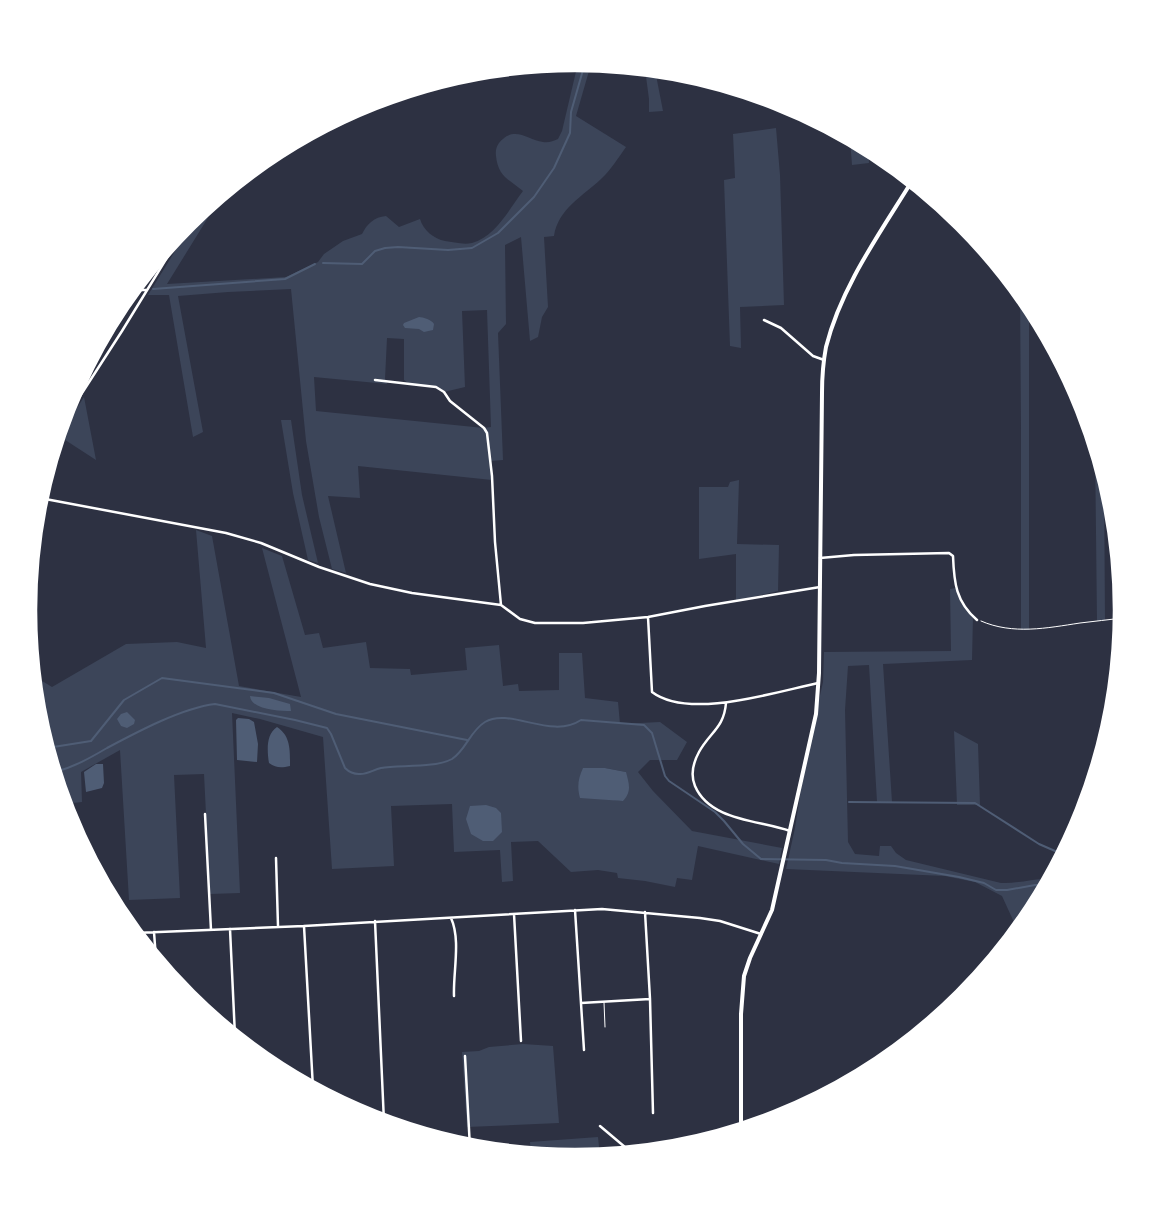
<svg xmlns="http://www.w3.org/2000/svg" width="1151" height="1221" font-family="'Noto Serif',serif">
  <style>
    .green { fill: #3c4559; fill-rule: evenodd }
    .water { fill: #4f5d75 }
    .lines { fill: none; stroke-linecap: round; stroke-linejoin: round }
    .stream { stroke: #4f5d75; stroke-width: 2 }
    .path { stroke: #fff; stroke-width: 1 }
    .service { stroke: #fff; stroke-width: 1 }
    .minor { stroke: #fff; stroke-width: 2.5 }
    .secondary { stroke: #fff; stroke-width: 4 }
    .rim { fill: none; stroke: #fff; stroke-width: 2.5 }
  </style>
  <rect width="100%" height="100%" fill="#2d3142"/>
  <path class="green" d="M578 63 591 64 576 116 626 147C618 158 611 170 601 179 583 196 558 209 554 236L544 237 548 307 542 317 538 337 530 341 521 237 505 245 506 324 498 333 503 460 491 461 492 480 358 466 360 498 328 496 346 573 332 569 319 517 306 441 291 289 228 292 178 296 203 432 193 437 169 295H148L196 217 222 195 167 284 286 277 318 262 324 254 343 241 362 234C367 224 374 217 386 216L399 227 420 219C423 230 434 239 445 241 453 242 463 245 472 243 495 237 510 208 523 191 508 179 498 176 496 156 495 148 498 143 503 139 516 127 529 140 543 142 549 143 553 141 558 139L562 131ZM487 310 491 427 484 428 316 411 314 377 387 384 385 379 387 338 404 339V380L408 383 439 388 444 392 465 387 462 311Z
    M645 69 655 70 663 111 649 112V99Z
    M776 128 780 175 784 305 740 307 741 348 730 346 724 180 735 178 733 134Z
    M850 139 868 149 869 163 852 165Z
    M1020 292 1029 303V630H1021V429Z
    M84 397 96 460 59 436Z
    M281 420H291L302 495 318 563 308 560 293 493Z
    M1095 445 1104 475 1105 620 1097 621Z
    M739 480 737 544 779 545 778 591 736 601V554L699 559V487H728L730 482Z
    M196 530 212 536 239 686 301 697 262 548 282 556 305 635 319 633 323 648 366 642 370 668 410 669 411 675 467 670 465 648 499 645 503 686 518 684 519 691 559 690V653H582L585 698 618 702 620 724 660 722 687 742 677 760H650L638 772 653 791 692 831 782 848 779 864 698 846 692 880 677 878 675 887 645 881 618 878 617 873 598 870 571 872 538 841 511 842 513 881 502 882 500 850 454 852 452 804 391 806 394 866 332 869 323 737 260 719 232 713 240 893 210 894 204 774 174 775 180 898 129 900 120 750 81 772 82 802 64 804 38 717 34 676 52 687 126 644 177 642 206 648ZM605 768 626 772 623 801 604 799Z
    M956 588 961 603 973 616 972 660 883 664 892 802H877L869 665 848 666 845 710 848 842 855 854 879 856 880 846H891L896 853 906 860 1001 883C1018 884 1033 878 1050 879L1041 896 1035 901 1037 905 1031 915 1018 931 1002 896 975 882 945 876 786 869 795 828 805 763 823 682 824 652 951 651 950 589Z
    M954 731 978 744 980 805H957Z
    M523 1044 553 1046 559 1123 467 1127 462 1052 479 1051 489 1047Z
    M598 1137 600 1156 575 1158 531 1154 530 1142Z"/>
  <path class="water" d="M419 317C423 317 432 320 434 324L433 330 424 332 419 329 405 328 403 325 404 323Z
    M250 696 269 698 290 704 291 711C280 711 251 710 250 696Z
    M127 712 135 720 134 724 127 728 121 726 117 719 121 714Z
    M238 718 249 719 254 722 258 744 257 762 237 760 236 720Z
    M277 727C291 736 290 751 290 766 281 768 276 768 269 763 267 751 266 734 277 727Z
    M96 764H103L104 783 102 788 86 792 84 772Z
    M583 768H605L626 772C629 784 632 791 623 801L580 798C577 787 578 779 583 768Z
    M486 805 496 808 501 813 502 832 493 841H483L471 834 466 819 470 806Z"/>
  <g class="lines">
    <path class="stream" d="M323 263 362 264 375 251 385 248 398 247 448 250 472 248 498 233 534 197 554 168 570 133 571 112 585 63
      M153 289 285 279 315 264
      M47 748 91 741 124 700 162 678 274 693 336 714 467 740
      M55 772C74 767 90 758 107 748 137 732 182 708 215 704L295 720 327 728 331 734 345 768C349 772 353 774 359 774 366 775 373 770 381 768 399 765 436 768 452 759 466 750 470 731 485 722 510 707 551 740 581 720L644 725 652 733 665 776 669 781 715 812 724 821 743 844 761 859 826 860 842 863 895 866 959 877 984 883 996 890H1007L1035 885H1047
      M849 802 975 803 1039 844 1055 851H1065"/>
    <path class="path" d="M981 621C1013 635 1047 628 1080 623 1094 621 1109 620 1123 618"/>
    <path class="service" d="M604 1002 605 1027"/>
    <path class="minor" d="M133 290H147
      M764 320 781 328 813 356 824 360
      M375 380 436 387 444 392 450 401 484 428 487 433 492 476 495 542 501 605
      M78 385 84 389
      M62 424 122 331 187 225
      M40 498 226 533 261 543 319 567 370 584 412 593 501 605 520 619 535 623H583L648 617 705 606 820 587
      M820 558 854 555 949 553 953 556C954 583 956 602 977 620
      M648 617 652 692C689 720 775 692 818 683
      M726 703C724 728 710 732 699 752 693 763 690 774 695 786 710 821 759 820 790 831
      M205 814 211 930
      M276 858 278 926
      M575 910 584 1050
      M645 912 650 999 653 1113
      M514 914 521 1041
      M451 918C461 940 453 972 454 996
      M375 921 384 1122
      M304 926 313 1088
      M230 929 235 1036
      M154 932 156 959
      M135 933 304 926 602 909 700 918 720 921 761 934
      M581 1003 650 999
      M465 1056 470 1148
      M600 1126 632 1153"/>
    <path class="secondary" d="M741 1130V1014L744 976 750 958 772 910 816 714 819 673 822 393C822 378 823 363 826 347 841 287 880 233 912 181"/>
  </g>
  <path d="M0 0H1151V1221H0ZM36 610a539 539 0 1 1 1078 0a539 539 0 1 1-1078 0Z" fill="#fff" fill-rule="evenodd"/>
  <path class="rim" d="M36 610a539 539 0 1 1 1078 0a539 539 0 1 1-1078 0Z"/>
</svg>
